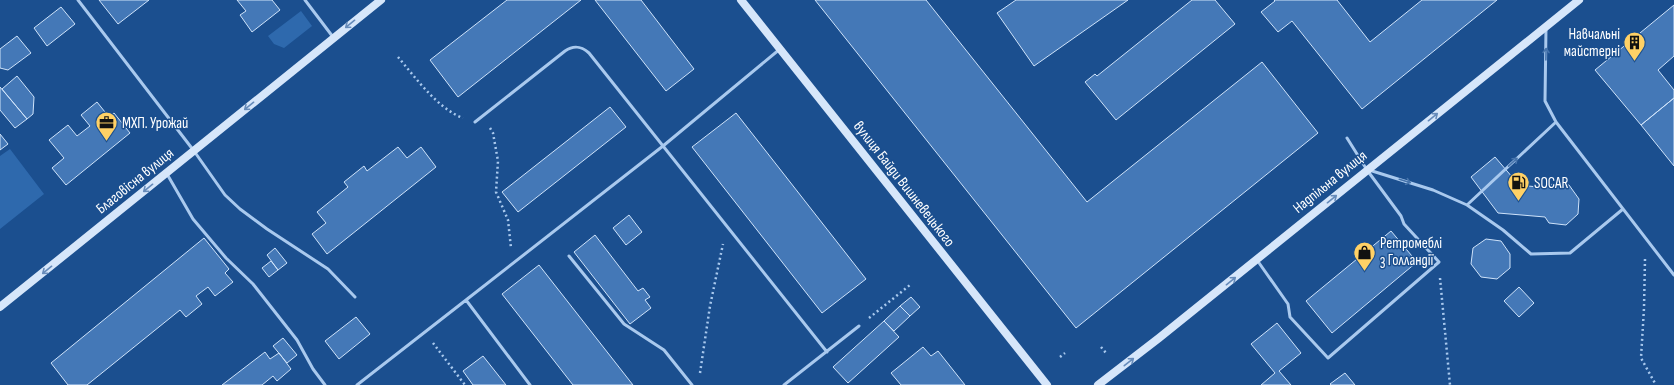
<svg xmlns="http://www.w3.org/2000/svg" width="1674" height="385" font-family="'Sofia Sans Condensed',sans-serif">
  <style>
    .green { fill: #2e69ad }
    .building { fill: #4478b7; stroke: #cfe3fa }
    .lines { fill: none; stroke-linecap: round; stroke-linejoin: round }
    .path { stroke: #a9c9ee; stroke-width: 2.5; stroke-dasharray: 2 3; stroke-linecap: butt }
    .lane { stroke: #a9c9ee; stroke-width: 3 }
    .secondary { stroke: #d6e6fa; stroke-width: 8 }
    .oneway { stroke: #668bba }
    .oneway2 { stroke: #4674ac }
    .labels { text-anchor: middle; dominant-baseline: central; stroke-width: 3; stroke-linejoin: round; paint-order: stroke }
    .poi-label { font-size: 15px; fill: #fff; stroke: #1b4f8f; text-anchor: start }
    .street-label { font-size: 15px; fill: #fff; stroke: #1b4f8f }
  </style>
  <rect width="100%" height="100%" fill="#1b4f8f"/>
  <path class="green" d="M301 11 312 26 284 48 274 44 268 36Z
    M10 149 44 194 0 229V156Z"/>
  <path class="building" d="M99 0H149L118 24Z
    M237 0H272L280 10 252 32 240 15 246 11Z
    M507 0H581L458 97 430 60Z
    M595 0H641L694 69 666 91Z
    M815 0H926L1087 202 1262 62 1318 133 1076 328Z
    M1016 0H1128L1034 66 997 13Z
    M1192 0H1215L1235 24 1116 120 1085 82 1095 74 1097 76Z
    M1274 0H1337L1370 42 1422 0H1497L1362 109 1292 21 1278 32 1261 12 1275 1Z
    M1674 5V56L1658 70 1674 90V98L1641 125 1595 70Z
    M61 7 75 24 47 46 34 28Z
    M17 36 31 53 8 70 0 68V49Z
    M17 76 34 97 33 114 27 119 2 89Z
    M0 87 27 119 15 128 0 110Z
    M1674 98V166L1641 125Z
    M97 102 109 117 114 113 130 133 66 185 52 168 64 158 49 140 68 125 77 136 90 126 81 115Z
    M610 107 626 127 518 212 502 192Z
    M736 113 866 279 822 313 692 147Z
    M0 134 8 144 0 150Z
    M398 147 407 158 421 147 436 167 327 254 312 234 326 223 317 212 348 187 344 182 364 166 367 171Z
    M1495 157 1519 185 1547 188 1552 184 1569 185 1579 199 1578 214 1566 225 1549 223 1545 217 1498 213 1471 177Z
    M629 215 642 232 626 245 613 228Z
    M1391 231 1417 262 1332 333 1306 301Z
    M595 235 638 291 643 288 650 297 645 300 651 308 630 324 574 252Z
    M204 238 229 269 225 273 233 282 215 296 208 287 196 296 202 304 186 317 180 310 87 385H68L51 363Z
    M1486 239 1501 241 1510 254V268L1497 279 1481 277 1471 264 1473 248Z
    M275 248 287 263 278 270 267 255Z
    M271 261 278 270 269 277 262 268Z
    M539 265 633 385H573L502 294Z
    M1519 287 1534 303 1519 317 1504 301Z
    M911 297 920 307 910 316 900 306Z
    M900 306 910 316 894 331 884 321Z
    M356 317 370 334 339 359 325 341Z
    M884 321 899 337 848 383 833 367Z
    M1277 323 1301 353 1279 371 1291 385H1261L1275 373 1251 344Z
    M283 338 297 355 287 363 273 346Z
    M923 347 931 356 938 351 965 385H901L891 373Z
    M265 352 270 359 279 353 291 369 277 381 273 376 262 385H222Z
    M483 356 506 385H473L463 371Z
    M1345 373 1355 385H1331L1330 384Z"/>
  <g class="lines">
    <path class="path" d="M398 57C415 77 438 109 463 118
      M490 128 493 133 498 161 496 192 508 220 511 248
      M1645 259 1644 308 1641 358 1656 385
      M1440 278 1450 385
      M869 318 910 285
      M433 343 465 385
      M1101 347 1106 353
      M1060 357 1065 353
      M700 373 710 306 723 244"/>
    <path class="lane" d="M78 0 194 151 225 195 240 209 267 229 328 269 355 297
      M305 0 333 37
      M475 122 565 51C574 45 581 46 589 53L827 352
      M1556 122 1674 275
      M1369 170 1433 190 1467 205 1556 122 1545 101 1546 28
      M167 174 193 219 226 258 253 284 297 340 313 369 325 385
      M1467 205 1503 230 1531 254 1570 253 1623 209
      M569 256 624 324 664 350 692 385
      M1257 260 1288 304 1290 317 1328 358 1439 262 1404 224 1401 216 1367 170 1347 138
      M357 385 466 300
      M530 385 466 300 663 146 780 49
      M784 385 859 326"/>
    <path class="secondary" d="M741 0 1047 385
      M0 307 381 0
      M1098 385 1159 338 1579 0"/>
  </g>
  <defs><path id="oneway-shaft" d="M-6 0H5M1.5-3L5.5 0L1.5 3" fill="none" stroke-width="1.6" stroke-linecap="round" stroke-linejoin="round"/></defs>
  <g class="oneway">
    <use href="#oneway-shaft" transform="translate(350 24) rotate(141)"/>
    <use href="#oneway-shaft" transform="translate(249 106) rotate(141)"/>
    <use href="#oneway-shaft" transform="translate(1433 117) rotate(-39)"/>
    <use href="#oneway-shaft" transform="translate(148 188) rotate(141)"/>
    <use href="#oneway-shaft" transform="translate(1332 199) rotate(-39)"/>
    <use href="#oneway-shaft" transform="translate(47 270) rotate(141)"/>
    <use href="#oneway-shaft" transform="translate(1231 281) rotate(-39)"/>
    <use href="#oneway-shaft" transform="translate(1129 362) rotate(-38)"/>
  </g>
  <g class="oneway2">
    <use href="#oneway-shaft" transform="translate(1546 54) rotate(-89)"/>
    <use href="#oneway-shaft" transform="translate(1513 162) rotate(-43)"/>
    <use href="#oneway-shaft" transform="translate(1405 181) rotate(17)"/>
  </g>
  <defs>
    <symbol id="building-pin" viewBox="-11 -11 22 30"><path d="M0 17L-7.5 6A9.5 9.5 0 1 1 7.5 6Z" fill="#ffd166" stroke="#1b4f8f"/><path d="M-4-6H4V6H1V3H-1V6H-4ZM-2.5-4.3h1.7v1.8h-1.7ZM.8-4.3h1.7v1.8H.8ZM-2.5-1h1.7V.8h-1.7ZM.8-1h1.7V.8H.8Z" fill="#111"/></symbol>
    <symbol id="office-pin" viewBox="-11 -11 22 30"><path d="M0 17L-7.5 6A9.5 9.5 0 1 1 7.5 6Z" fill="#ffd166" stroke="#1b4f8f"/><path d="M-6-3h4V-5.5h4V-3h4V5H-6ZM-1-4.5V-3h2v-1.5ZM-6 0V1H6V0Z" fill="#111"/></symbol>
    <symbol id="fuel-pin" viewBox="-11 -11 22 30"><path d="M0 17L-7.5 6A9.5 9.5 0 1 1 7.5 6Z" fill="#ffd166" stroke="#1b4f8f"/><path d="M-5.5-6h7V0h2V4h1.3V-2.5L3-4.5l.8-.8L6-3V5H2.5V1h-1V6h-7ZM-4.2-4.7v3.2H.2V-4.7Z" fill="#111"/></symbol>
    <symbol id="shop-pin" viewBox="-11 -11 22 30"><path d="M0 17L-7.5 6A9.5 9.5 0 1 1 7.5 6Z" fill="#ffd166" stroke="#1b4f8f"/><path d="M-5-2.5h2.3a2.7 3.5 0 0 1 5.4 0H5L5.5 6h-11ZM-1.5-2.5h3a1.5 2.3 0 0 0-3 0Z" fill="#111"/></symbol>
  </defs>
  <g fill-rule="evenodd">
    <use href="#building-pin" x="1622" y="30" width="25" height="34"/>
    <use href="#office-pin" x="94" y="110" width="25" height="34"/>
    <use href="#fuel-pin" x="1506" y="170" width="25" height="34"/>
    <use href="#shop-pin" x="1352" y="240" width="25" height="34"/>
  </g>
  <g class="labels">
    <g class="poi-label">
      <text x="1620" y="34" text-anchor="end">Навчальні<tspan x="1620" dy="17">майстерні</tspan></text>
      <text x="122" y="123">МХП. Урожай</text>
      <text x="1534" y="183">SOCAR</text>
      <text x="1380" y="243">Ретромеблі<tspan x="1380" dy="17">з Голландії</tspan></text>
    </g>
    <g class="street-label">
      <text transform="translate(135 181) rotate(-39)">Благовісна вулиця</text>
      <text transform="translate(1330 182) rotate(-39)">Надпільна вулиця</text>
      <text transform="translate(904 184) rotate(52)">вулиця Байди Вишневецького</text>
    </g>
  </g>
</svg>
